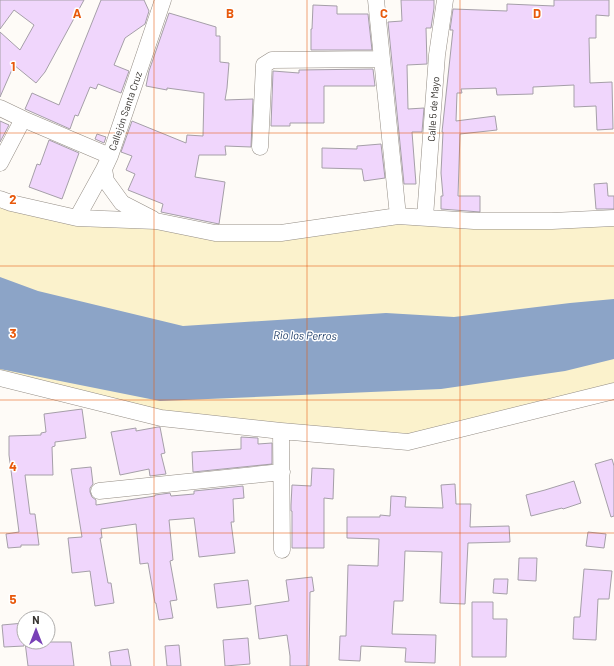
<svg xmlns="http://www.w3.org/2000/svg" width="614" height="666" font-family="Barlow,sans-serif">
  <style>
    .sand { fill: #fbf2cc }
    .water { fill: #8ca4c7 }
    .building { fill: #f0d6fc; stroke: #a59fa8 }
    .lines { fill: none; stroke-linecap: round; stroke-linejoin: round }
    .minor-casing { stroke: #948d85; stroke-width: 17 }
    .minor { stroke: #fff; stroke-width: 16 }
    .grid { fill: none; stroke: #e8590c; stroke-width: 1; stroke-opacity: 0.55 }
    .labels { text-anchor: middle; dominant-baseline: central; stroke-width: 3; stroke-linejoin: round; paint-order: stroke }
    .street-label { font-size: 10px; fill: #36332f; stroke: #fff }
    .water-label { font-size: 11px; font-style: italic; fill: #143461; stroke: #fff }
    .grid-label { font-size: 13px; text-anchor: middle; font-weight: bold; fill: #e8590c; stroke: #fff; stroke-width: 3; stroke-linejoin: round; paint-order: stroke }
  </style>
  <rect width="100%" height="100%" fill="#fefbf7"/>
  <path class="sand" d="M0 199 215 233 398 216 614 218V391L408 442 161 418 0 378Z"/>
  <path class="water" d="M0 277 38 291 183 326 386 313 454 317 570 303 614 299V359L565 371 441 389 160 401 0 369Z"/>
  <path class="building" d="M0 0H84L45 72 36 83 14 65 0 97V32L20 50 34 25 14 10 0 29Z
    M101 0H144L149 11 145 24 125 38 114 65 129 71 121 93 98 84 96 89 90 87 78 116 75 115 70 129 25 109 32 93 59 105Z
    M401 0H434V8L431 28H426L427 64 407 65 408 109 424 108 422 132H412L416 184H404L388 22 402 21Z
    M554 0H609V16L596 15V38H589L590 83 612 82 613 129 597 130 596 106 574 107V85L533 87V94L497 95 496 88 461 89 462 93H457L456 121 495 116 497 130 460 134 458 196H480V212L441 209V196H443L441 173 443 132H442L453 30H450L453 9 507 11V4L554 6Z
    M313 5 337 6V14H368L372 50H311V29H312Z
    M169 13 216 27V36H220V62L229 63 227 88 225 100 253 99 251 147 225 146 226 155H199L195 177 225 182 219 224 161 212 163 204 128 190 135 174 126 170 132 156 121 152 132 121 186 143 187 135 203 136 204 93 167 88V90L146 86 149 71Z
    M373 69 375 86H324V123H290V126H271L273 71 299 73V70Z
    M0 121 9 125 0 142Z
    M97 134 106 137 104 143 95 139Z
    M49 140 79 153 62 199 29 187 37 164 40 165Z
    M381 144 385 178 364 181 362 169 322 168V148L357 149V146Z
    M607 183 608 196H614V209H596L594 184Z
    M82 409 86 438 55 442V446L52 447 53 475H25L30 514H35L39 545H21V547L8 548 6 534 19 532 9 455V436L41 435V433L46 432 44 414Z
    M158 427H160L165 453 161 454 166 474 150 476 149 469 120 475 111 432 136 428V431Z
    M241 437 258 438V444L272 443V464L193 472 192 452 241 449Z
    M612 459 614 466V516L611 517 595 464Z
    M91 467 93 484 90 488V492L92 497 96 500V505L155 496V495L170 493 171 496 194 494V491L243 486 244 498 233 499 234 522H231L235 553 199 557 194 518 169 520 173 560 170 561 177 600 170 601 173 618 159 620 156 603H155L148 563 140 564 136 524 101 529 102 538H100L108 583H111L114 603 95 606 90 571 72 573 68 538 82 537 71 469Z
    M312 468 334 469 333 499 324 498V548H292V511H291V505L292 485 311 486Z
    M574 481 581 503 563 509 562 508 531 516 526 495 545 490Z
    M455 484 456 504H471L470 527 509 526 510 542 468 543 465 604 440 603 442 552 405 551 403 601H394L392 634 436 635 435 663 405 662 406 648 361 646 360 661 339 660 340 636H346L348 565 378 566 379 539 347 538V517H380V515L390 516 391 496 406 497 405 507 443 508 441 485Z
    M588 532 606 534 604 548 586 546Z
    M519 558H537L536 581 518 580Z
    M584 569 612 571 609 599H598L596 640 573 639 574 617H580Z
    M312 577 314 591 310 592 309 666H290V656L287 635 259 639 255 606 289 601 286 580Z
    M494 579H508L507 594 493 593Z
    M248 580 251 604 217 608 214 584Z
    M472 602H493V619H507L506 657H472Z
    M24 623V646L4 647 2 625Z
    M248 638 250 664 225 666 223 640Z
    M25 642H71L74 666H28Z
    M179 645 181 666H167L165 646Z
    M128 649 131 666H111L109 652Z"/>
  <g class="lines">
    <defs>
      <path id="minor" d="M376 0 398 216
        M0 108 23 119 110 156
        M260 147 264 65 272 60 381 59
        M0 163 23 119
        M104 169 106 181 122 203 153 219
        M0 199 11 203 77 218 156 221 215 233H281L398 216 474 221H552L614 218
        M425 217 437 55 445 0
        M77 218 104 169 110 156 163 0
        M0 378 161 418 281 431 408 442 614 391
        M281 431 282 550
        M99 491 282 472"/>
    </defs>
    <use href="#minor" class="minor-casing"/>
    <use href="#minor" class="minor"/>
  </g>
  <path class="grid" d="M154 0V666M307 0V666M460 0V666M0 133H614M0 266H614M0 400H614M0 533H614"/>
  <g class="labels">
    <g class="street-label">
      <text transform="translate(433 109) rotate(-86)">Calle 5 de Mayo</text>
      <text transform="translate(125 111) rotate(-71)">Callejón Santa Cruz</text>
    </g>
    <g class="water-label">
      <text transform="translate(305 335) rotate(1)">Rio los Perros</text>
    </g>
  </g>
  <g class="grid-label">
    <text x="77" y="18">A</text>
    <text x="230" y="18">B</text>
    <text x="384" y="18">C</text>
    <text x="537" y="18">D</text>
    <text x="13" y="71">1</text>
    <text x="13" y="204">2</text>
    <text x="13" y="338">3</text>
    <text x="13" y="471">4</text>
    <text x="13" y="604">5</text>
  </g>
  <g transform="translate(36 630)"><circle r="19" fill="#ffffff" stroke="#afadac"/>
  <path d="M0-3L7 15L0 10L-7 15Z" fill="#7941b7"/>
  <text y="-6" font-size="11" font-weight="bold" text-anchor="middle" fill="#36332f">N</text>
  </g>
</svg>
